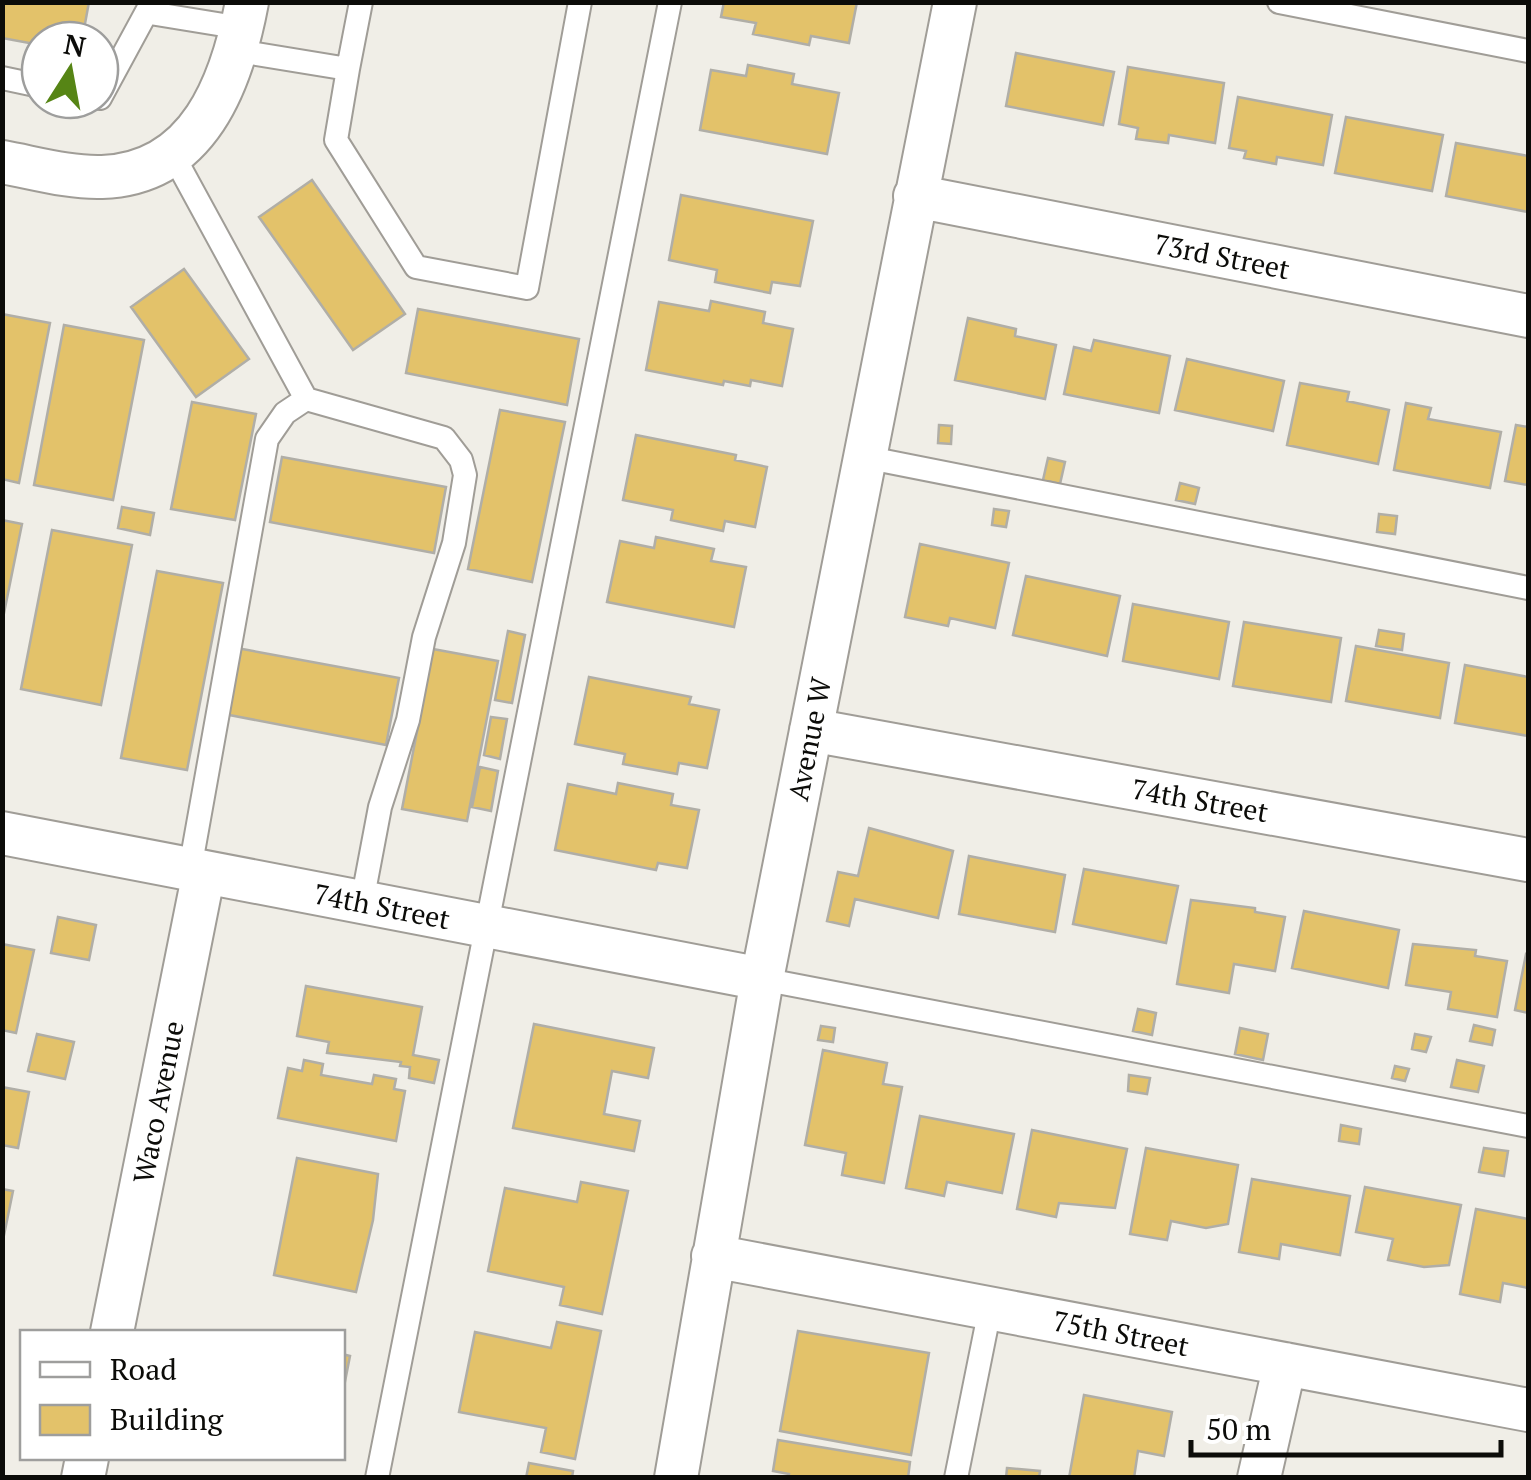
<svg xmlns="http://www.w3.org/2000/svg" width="1531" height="1480" font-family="'PT Serif',serif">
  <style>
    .building { fill: #e3c26a; stroke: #b0aea7; stroke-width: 2.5 }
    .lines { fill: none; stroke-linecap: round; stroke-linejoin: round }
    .lane-casing { stroke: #a09d97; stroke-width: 26 }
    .street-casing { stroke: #a09d97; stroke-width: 46 }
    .lane { stroke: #fff; stroke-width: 22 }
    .street { stroke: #fff; stroke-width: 42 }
    .labels { text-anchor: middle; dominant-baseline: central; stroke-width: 10; stroke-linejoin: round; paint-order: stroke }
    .street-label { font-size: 28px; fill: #0c0c09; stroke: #fff }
  </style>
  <rect width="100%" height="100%" fill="#f0eee7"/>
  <path class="building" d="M2 2H89L82 40H40V45L2 38Z
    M724 2H857L849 43 811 36 809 45 753 34 756 23 721 17Z
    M1016 53 1114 72 1103 125 1006 106Z
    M748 65 794 74 792 84 839 93 827 154 700 130 711 70 746 76Z
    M1128 67 1224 83 1215 143 1169 135 1168 143 1136 139 1138 128 1119 124Z
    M1238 97 1332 115 1323 165 1277 157 1276 164 1244 158 1246 151 1229 148Z
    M1346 117 1443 135 1432 191 1335 173Z
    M1456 143 1528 156V212L1446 196Z
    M312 180 405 314 353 350 259 217Z
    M681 195 813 221 800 286 772 282 770 293 715 282 717 270 669 260Z
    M184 269 249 359 196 397 131 307Z
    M711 301 765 312 763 323 793 329 782 386 751 380 750 386 724 381 723 385 646 370 659 302 709 311Z
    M418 309 579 339 567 405 406 373Z
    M2 314 50 323 19 483 2 479Z
    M968 318 1016 329 1015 336 1056 345 1045 399 955 380Z
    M64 325 144 340 113 500 34 485Z
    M1094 340 1170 356 1159 413 1064 394 1074 347 1091 351Z
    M1187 359 1284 381 1273 431 1175 410Z
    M1300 383 1349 392 1347 401 1389 410 1378 464 1287 445Z
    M192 402 256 414 235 520 171 509Z
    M1406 403 1431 408 1428 419 1501 432 1490 488 1394 470Z
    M500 410 565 422 532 582 468 569Z
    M939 425 952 426 951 444 938 443Z
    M1516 425 1528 427V485L1505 481Z
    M636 435 736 455 735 460 767 467 755 527 725 521 723 531 671 520 673 510 623 500Z
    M282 457 446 487 434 553 270 522Z
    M1048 458 1065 462 1060 484 1043 480Z
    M1180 483 1199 488 1195 504 1176 500Z
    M122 507 154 513 150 535 118 528Z
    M994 509 1009 511 1006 527 992 525Z
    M1379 514 1397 516 1395 534 1377 532Z
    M2 520 22 524 2 623Z
    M52 530 132 545 101 705 21 689Z
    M656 537 714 549 711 561 746 567 734 627 607 602 620 541 654 548Z
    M920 544 1009 563 995 628 950 618 948 626 905 617Z
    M157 571 223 583 187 770 121 758Z
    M1026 576 1120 596 1107 656 1013 635Z
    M1133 604 1229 622 1219 679 1123 661Z
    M1244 622 1341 638 1331 702 1233 686Z
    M1379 630 1404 634 1402 650 1376 646Z
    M508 631 525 635 512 703 495 700Z
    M1356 646 1449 663 1440 718 1346 701Z
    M237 648 399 678 386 745 224 714Z
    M433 649 498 661 467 821 402 809Z
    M1465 665 1528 677V736L1455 723Z
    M589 677 691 697 689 704 719 710 707 768 679 763 677 774 623 764 625 754 575 744Z
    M491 717 507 719 500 759 484 755Z
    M480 767 498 771 491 811 472 807Z
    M618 783 673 794 671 805 699 810 687 868 658 863 656 870 555 850 568 784 616 794Z
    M869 828 953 851 938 918 855 899 849 926 827 921 838 872 858 876Z
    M969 856 1065 875 1055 932 959 914Z
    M1084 869 1178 886 1166 943 1073 924Z
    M1191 900 1255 908V912L1285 917 1275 971 1234 964 1229 993 1177 984Z
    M1304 911 1399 930 1388 988 1292 968Z
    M58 917 96 925 89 960 51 953Z
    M2 944 34 950 16 1033 2 1030Z
    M1413 944 1476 950 1475 956 1507 961 1497 1017 1448 1009 1451 992 1406 985Z
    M1526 954 1528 955V1013L1515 1010Z
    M306 986 422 1007 413 1055 439 1060 434 1083 409 1078 410 1067 400 1066 401 1062 327 1053 329 1042 297 1036Z
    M1138 1009 1156 1013 1152 1035 1133 1031Z
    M534 1024 654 1048 648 1078 612 1071 604 1114 640 1121 634 1151 513 1128Z
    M1474 1025 1495 1030 1492 1045 1470 1041Z
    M821 1026 835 1028 833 1042 818 1040Z
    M1240 1028 1268 1034 1263 1060 1235 1054Z
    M37 1034 74 1042 65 1079 28 1071Z
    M1415 1034 1431 1037 1426 1052 1412 1049Z
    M823 1050 887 1063 883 1084 902 1087 884 1183 842 1175 846 1153 805 1145Z
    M304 1060 323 1064 321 1075 372 1084 374 1075 396 1079 394 1089 405 1091 396 1141 278 1118 288 1068 302 1071Z
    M1457 1060 1484 1066 1478 1092 1451 1087Z
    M1395 1066 1409 1069 1405 1081 1392 1078Z
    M1129 1075 1150 1078 1147 1094 1128 1091Z
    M2 1087 29 1092 18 1148 2 1145Z
    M920 1116 1014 1134 1002 1193 947 1182 944 1196 906 1188Z
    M1341 1125 1361 1129 1359 1144 1339 1141Z
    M1032 1130 1127 1149 1115 1208 1059 1203 1056 1217 1017 1209Z
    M1146 1148 1238 1165 1228 1224 1206 1228 1171 1221 1167 1240 1130 1234Z
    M1484 1148 1508 1151 1504 1176 1479 1172Z
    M297 1158 378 1174 373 1220 356 1292 274 1275Z
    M1252 1179 1350 1196 1340 1255 1281 1244 1279 1259 1239 1252Z
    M581 1182 628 1191 602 1314 560 1305 564 1287 488 1271 505 1188 577 1202Z
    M1365 1187 1461 1205 1449 1265 1424 1267 1388 1260 1393 1239 1356 1232Z
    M2 1189 13 1191 2 1245Z
    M1476 1209 1528 1219V1288L1503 1283 1500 1302 1460 1294Z
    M557 1322 601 1331 575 1459 541 1452 546 1428 459 1412 475 1332 551 1348Z
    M798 1331 929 1353 911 1455 780 1431Z
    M342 1354 350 1356 342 1397Z
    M1084 1395 1172 1412 1164 1456 1138 1451 1134 1478H1069Z
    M778 1440 910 1462 908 1478H788L789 1474 773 1471Z
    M529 1463 573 1471 572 1478H526Z
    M1007 1468 1040 1471 1039 1478H1006Z"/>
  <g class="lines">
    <defs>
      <path id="lane" d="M1279 2 1528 51
        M150 13 242 28
        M238 51 348 69 361 2
        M348 69 336 140 416 267 527 288 580 2
        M2 78 40 86
        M100 98 152 2
        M172 153 306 399 285 413 267 439 190 869
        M306 399 444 438 461 460 465 475 454 543 424 637 408 720 380 807 362 902
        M864 457 1528 588
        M762 979 1528 1126
        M377 1478 670 2
        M956 1478 990 1309"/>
      <path id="street" d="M2 162C35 168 69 178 102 177 199 174 232 82 247 2
        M915 196 1528 316
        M811 730 1528 860
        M2 833 762 979
        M713 1256 1528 1410
        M112 1332 204 872
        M83 1478 87 1458
        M676 1478 762 979 955 2
        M1259 1478 1285 1364"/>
    </defs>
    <use href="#lane" class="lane-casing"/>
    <use href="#street" class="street-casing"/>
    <use href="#lane" class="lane"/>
    <use href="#street" class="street"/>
  </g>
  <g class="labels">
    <g class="street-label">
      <text transform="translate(1222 256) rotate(11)">73rd Street</text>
      <text transform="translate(809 739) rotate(-79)">Avenue W</text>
      <text transform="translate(1200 800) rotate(10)">74th Street</text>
      <text transform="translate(382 906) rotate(11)">74th Street</text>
      <text transform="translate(158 1102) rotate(-79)">Waco Avenue</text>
      <text transform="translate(1121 1333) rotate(11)">75th Street</text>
    </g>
  </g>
  <rect width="1531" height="1480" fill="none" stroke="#0c0c09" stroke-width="10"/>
  <rect x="20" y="1330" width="325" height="130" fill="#ffffff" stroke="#9e9e9d" stroke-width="2.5"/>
  <rect x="40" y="1362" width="50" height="15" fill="#ffffff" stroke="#9e9e9d" stroke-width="2.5"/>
  <text x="110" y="1380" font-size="30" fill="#0c0c09">Road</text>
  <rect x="40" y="1405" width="50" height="30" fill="#e3c26a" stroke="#9e9e9d" stroke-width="2.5"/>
  <text x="110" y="1430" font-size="30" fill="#0c0c09">Building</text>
  <g transform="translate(70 70) rotate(11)"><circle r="48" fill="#ffffff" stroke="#9e9e9d" stroke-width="2.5"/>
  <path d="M0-8L18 38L0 25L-18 38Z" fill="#568515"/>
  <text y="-15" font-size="28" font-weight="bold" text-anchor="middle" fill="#0c0c09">N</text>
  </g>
  <path d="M1191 1440v15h310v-15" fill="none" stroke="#0c0c09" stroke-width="5"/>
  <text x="1206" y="1440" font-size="30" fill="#0c0c09" stroke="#ffffff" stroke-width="8" paint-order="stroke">50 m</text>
</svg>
